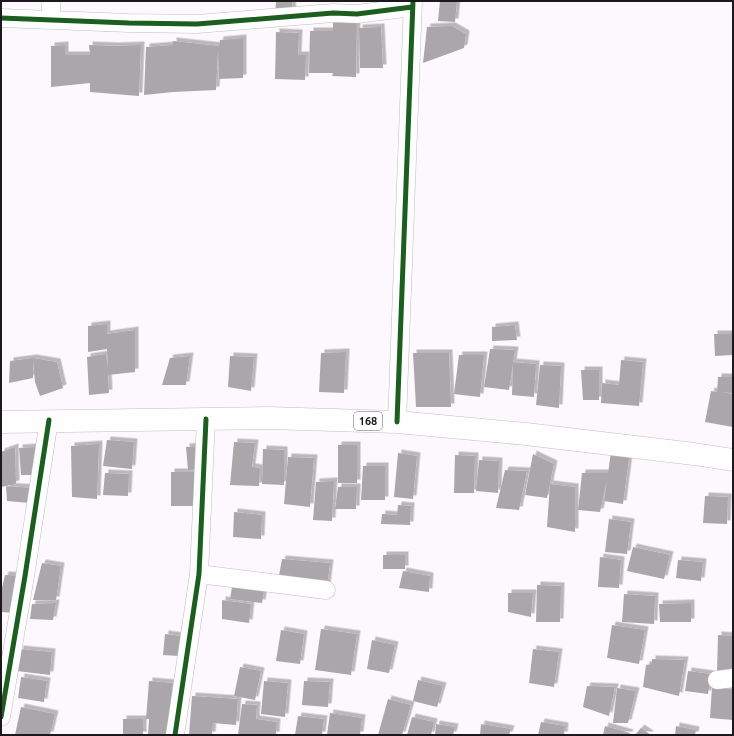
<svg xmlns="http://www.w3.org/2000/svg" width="734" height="736" font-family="Ubuntu,sans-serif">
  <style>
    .building { fill: #aaa6aa; filter: url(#shadow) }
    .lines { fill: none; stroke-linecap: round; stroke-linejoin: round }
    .street-casing { stroke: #c0bdc0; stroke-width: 19 }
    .primary-casing { stroke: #c0bdc0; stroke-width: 23 }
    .street { stroke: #fffeff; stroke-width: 18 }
    .primary { stroke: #fffeff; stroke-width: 22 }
    .cycleway-casing { stroke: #fff; stroke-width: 8 }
    .cycleway { stroke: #1b5e20; stroke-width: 5 }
    .labels { text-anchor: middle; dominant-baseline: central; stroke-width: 4; stroke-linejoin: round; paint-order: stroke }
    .shield { fill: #fff; stroke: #605e60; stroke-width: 1 }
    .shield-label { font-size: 11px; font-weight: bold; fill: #1c191c }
  </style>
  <defs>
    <filter id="shadow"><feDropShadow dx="3.5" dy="-3.5" stdDeviation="0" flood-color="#0004"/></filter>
  </defs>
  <rect width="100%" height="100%" fill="#fdf8fd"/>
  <path class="building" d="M276 1H292L293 17 275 18Z
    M440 1H457L455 22 438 21Z
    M333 13 357 14 356 77 332 76 333 73H309L310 31H333Z
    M452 26 466 34 464 48 423 63 427 27Z
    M381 27 383 68H360L359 28Z
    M276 32 299 33 298 55H306L305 80 275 79Z
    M243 38V78L219 79 218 50 216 90 173 92 144 95 146 47 173 45V41L219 46 220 40Z
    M65 45V55H90L89 45 115 46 141 45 139 96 90 92V83L51 87V46Z
    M107 324V334L135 330V372L108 375 109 393 89 395 87 357 106 354 108 368 107 349 88 352V326Z
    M515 325 517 340 492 341V327Z
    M714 334H733V355L715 356Z
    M490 349 515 350 509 390 484 387Z
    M346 352 344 393 319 392 321 353Z
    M413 353H449L451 407H416Z
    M459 355H484L480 397 454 394Z
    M190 356 186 385H162L170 358Z
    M230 356 254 357 251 391 228 387Z
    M33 358 57 362 63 388 40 396 35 382 33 360V378L9 383 10 361Z
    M621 360 643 362 639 406 601 403 602 383 619 385Z
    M513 362 536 364 534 397 512 395Z
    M540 365 561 366 559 408 536 405Z
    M581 370H599V400H583Z
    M718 377H733V393L720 392 733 394V427L705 422 711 391 717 392Z
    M107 440 134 442 132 469 103 466Z
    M234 442 255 443 252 467 260 468 259 486 230 485Z
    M99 444 97 499 72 497 71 446Z
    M338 445H357V483H338Z
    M199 446 201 469 188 470 186 447Z
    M15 447 16 484 1 487V452Z
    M36 447 37 475H21L19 448Z
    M263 449 284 450V485L262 484Z
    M611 452 629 458 623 504 604 501 607 480 600 512 578 510 582 473H608Z
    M398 453 417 456 413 499 394 497Z
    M533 454 554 464 547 498 525 495Z
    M455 455 475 456 474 493H454Z
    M288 457 314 458 310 507 284 504Z
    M479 460 499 461 498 493 476 491Z
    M363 466H385V500H361Z
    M505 470 527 471 519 510 496 508Z
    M171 472H200V506H171Z
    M105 473 129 474 128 496 103 495Z
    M334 481 332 521 313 520 316 482Z
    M550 484 575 487V532L547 527Z
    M6 486 32 488 30 503 7 501Z
    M338 487H357L356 509H335Z
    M705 496 728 497 727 524 703 523Z
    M398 505 411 506 410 525 381 524 382 514 397 515Z
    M234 512 262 515 261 539 233 537Z
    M609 519 631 522 627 554 605 552Z
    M633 547 670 555 664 579 627 571Z
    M383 555H405V569H383Z
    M600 557 621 560 619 588 598 587Z
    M282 559 330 563 327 587 278 581Z
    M678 560 703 562 701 581 676 578Z
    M42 563 61 566 56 600H33Z
    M403 571 430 576 429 592 399 588Z
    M5 575 25 576 14 613 1 612V592Z
    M233 581 265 585 262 603 230 599Z
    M537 585 561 586 560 622H536Z
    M508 593H533L531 617 508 612Z
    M624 594 655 596 654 624 622 622Z
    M222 600 251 604 249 623 222 619Z
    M56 603 53 620 30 619 32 604Z
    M691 603V622H660L659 604Z
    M612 625 645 630 639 664 607 658Z
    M321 629 357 634 351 675 315 670Z
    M281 630 304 634 300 664 276 661Z
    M165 634 181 636 179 656 163 655Z
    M718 635 733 636V672H717Z
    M372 640 395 645 389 673 367 669Z
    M20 649 52 652 50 675 17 671Z
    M533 649 559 652 554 687 529 683Z
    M652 659 685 660 679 696 643 687 646 665 652 664Z
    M240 667 261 671 255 700 234 696Z
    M688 671 711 674 708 694 685 691Z
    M21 677 47 681 44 702 18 698Z
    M418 680 443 686 437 707 413 701Z
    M149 681 173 683 169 735H148L149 719H146Z
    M264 681 288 683 285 717 261 714Z
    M304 681 330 682 328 707 302 705Z
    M587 686 615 687 609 716 583 707Z
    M712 687 733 689V720L710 718Z
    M617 688 636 691 628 723H613Z
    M192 696 238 699 236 725 213 723 212 735H189Z
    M388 699 411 705 402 735H378Z
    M242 704 257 705 256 719 277 722 276 735H238Z
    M21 707 55 714 50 735H15Z
    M330 713 362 718 360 735H327Z
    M298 716 324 719 322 735H295Z
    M412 717 434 722 431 735H407Z
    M123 719H143V735H123Z
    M541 722 565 726 564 735H538Z
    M436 724 455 727 453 735H435Z
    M481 724 511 729 509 735H480Z
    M605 726 630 733 629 735H603Z
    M676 726 696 730 695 735H675Z
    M641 728 651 735H635Z"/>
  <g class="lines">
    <defs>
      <path id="street" d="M51 1V19
        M1 18 129 23 197 24 333 13 357 14 412 7
        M397 422 413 1
        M199 574 326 590
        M717 680 733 678
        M1 717 25 576 49 420
        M175 735 199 574 206 419"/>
      <path id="primary" d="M1 422 269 418 397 422 526 434 694 454 733 460"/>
    </defs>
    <use href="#street" class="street-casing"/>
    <use href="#primary" class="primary-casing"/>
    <use href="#street" class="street"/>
    <use href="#primary" class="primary"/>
    <defs>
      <path id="cycleway" d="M1 18 129 23 197 24 333 13 357 14 412 7
        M397 422 413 1
        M1 717 25 576 49 420
        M175 735 199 574 206 419"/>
    </defs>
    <use href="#cycleway" class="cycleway-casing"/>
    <use href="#cycleway" class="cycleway"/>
  </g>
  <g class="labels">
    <rect class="shield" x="354" y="412" width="28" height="18" rx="3"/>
    <g class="shield-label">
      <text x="368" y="421">168</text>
    </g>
  </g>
  <rect width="734" height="736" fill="none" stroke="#1c191c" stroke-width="4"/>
</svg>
